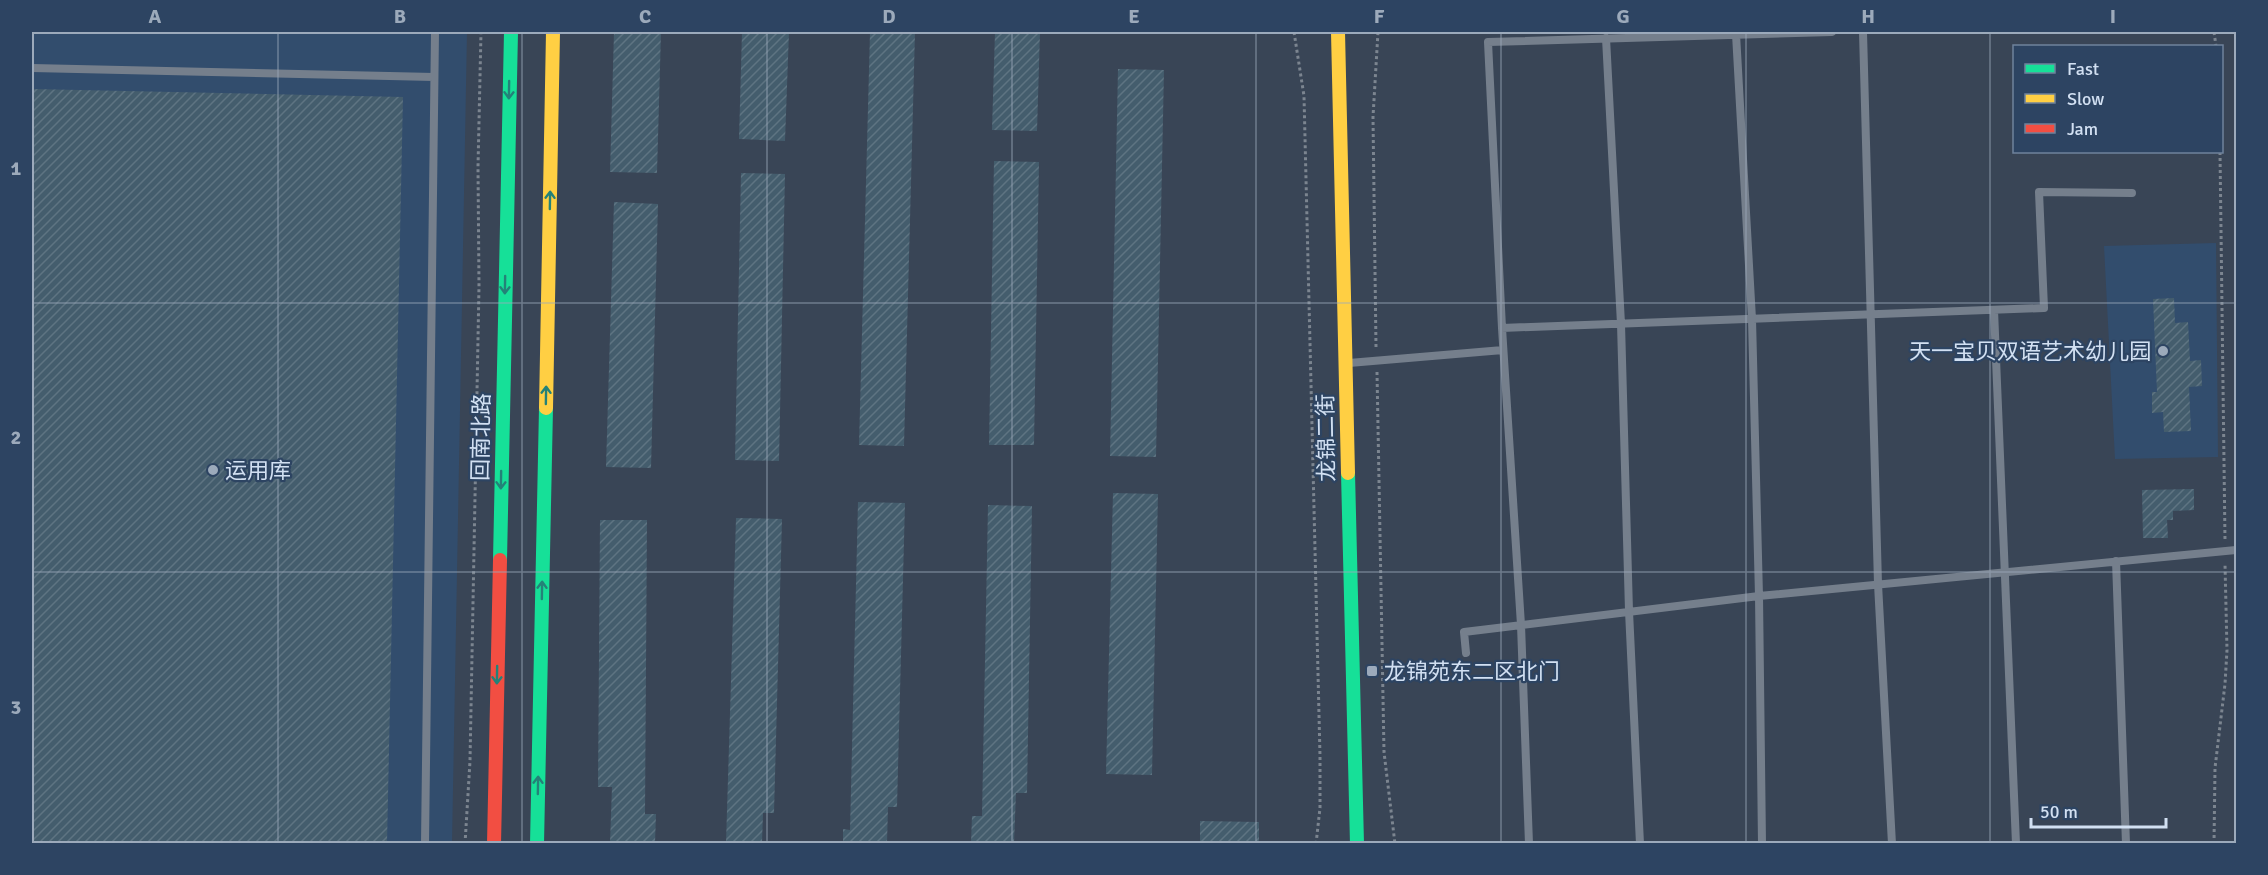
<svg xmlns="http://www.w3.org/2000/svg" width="2268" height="875" font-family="Signika,'Noto Sans SC',sans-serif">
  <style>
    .built { fill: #324d6d }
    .building { fill: url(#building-hatch) }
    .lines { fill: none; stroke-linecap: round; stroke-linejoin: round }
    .path { stroke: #7c8590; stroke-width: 3; stroke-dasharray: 3 3; stroke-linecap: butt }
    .lane { stroke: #757f8c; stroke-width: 8 }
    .fast { stroke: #16e098; stroke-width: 14 }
    .slow { stroke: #ffcf43; stroke-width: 14 }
    .jam { stroke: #f24e42; stroke-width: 14 }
    .oneway { stroke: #248278 }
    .grid { fill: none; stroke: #9caabb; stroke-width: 1.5; stroke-opacity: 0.55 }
    .poi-dot { fill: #9caabb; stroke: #2d4462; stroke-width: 2 }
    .labels { text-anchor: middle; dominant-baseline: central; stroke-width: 4.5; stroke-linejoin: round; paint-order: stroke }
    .poi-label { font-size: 22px; fill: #d2e0f2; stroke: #2d4462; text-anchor: start }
    .street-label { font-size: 22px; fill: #d2e0f2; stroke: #2d4462 }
    .neatline { fill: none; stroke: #9caabb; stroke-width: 2 }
    .grid-label { font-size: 20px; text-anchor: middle; font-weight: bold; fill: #9caabb }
  </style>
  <defs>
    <pattern id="building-hatch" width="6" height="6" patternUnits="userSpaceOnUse" patternTransform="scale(1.5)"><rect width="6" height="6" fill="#445d6d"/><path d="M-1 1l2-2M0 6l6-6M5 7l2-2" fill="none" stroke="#5e7482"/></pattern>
  </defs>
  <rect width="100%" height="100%" fill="#394556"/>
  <path class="built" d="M32 32H467L452 843H32Z
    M2216 243 2218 457 2115 459 2104 246Z"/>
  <path class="building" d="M614 32H661L657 173 610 172Z
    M742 32H789L785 141 739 139Z
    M870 32H915L904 446 859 445Z
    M995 32H1040L1037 131 992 130Z
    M1118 69 1164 70 1156 457 1110 456Z
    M32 89 403 97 387 843H32Z
    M994 161 1039 162 1034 445H989Z
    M741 173 785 174 779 461 735 460Z
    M614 202 658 204 651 468 606 467Z
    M2174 298 2175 323 2188 322 2190 361 2201 360 2202 386 2189 387 2191 431 2164 432 2163 412 2152 413V392H2157L2153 299Z
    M2194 489V510L2173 511V520H2167L2168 538H2143L2142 490Z
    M1113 493 1158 494 1152 775 1106 774Z
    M858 502 905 503 897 807H888L887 843H843V829L850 830Z
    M988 505 1032 506 1027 793H1016L1014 843H971L972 816H982Z
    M736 518 782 519 774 813H763L762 843H726Z
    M600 520H647L645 814H656L655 843H610L612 787H598Z
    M1200 821 1259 822V843H1200Z"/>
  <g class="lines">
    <path class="path" d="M1294 32 1304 96 1320 756V808L1316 844
      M2214 32 2216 46
      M2220 152 2225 540
      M1376 347 1373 117 1378 32
      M1377 372 1384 752 1395 844
      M465 844 470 761 479 286 478 167 481 32
      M2214 844 2215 768 2225 684 2227 650 2225 564"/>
    <path class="lane" d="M1863 32 1878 584 1892 844
      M1736 34 1752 319 1759 596 1762 844
      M1606 38 1621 324 1629 611 1640 844
      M32 68 434 77
      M1994 310 2016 844
      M1502 328 2044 308 2039 192 2132 193
      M1349 363 1503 350
      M2116 561 2126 844
      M1466 653 1464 632 1759 596 2236 550
      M425 844 435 32
      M1529 844 1521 625 1502 328 1488 42 1832 32"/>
    <path class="fast" d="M1348 473 1357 844
      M500 560 511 32
      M537 844 546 408"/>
    <path class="slow" d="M1338 32 1348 473
      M546 408 553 32"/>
    <path class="jam" d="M494 844 500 560"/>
  </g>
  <defs><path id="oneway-shaft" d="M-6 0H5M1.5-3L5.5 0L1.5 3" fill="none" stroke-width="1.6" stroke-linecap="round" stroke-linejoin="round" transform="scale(1.5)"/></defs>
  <g class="oneway">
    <use href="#oneway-shaft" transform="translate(509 90) rotate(91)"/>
    <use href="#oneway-shaft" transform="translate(550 200) rotate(-89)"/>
    <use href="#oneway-shaft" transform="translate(505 285) rotate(91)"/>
    <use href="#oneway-shaft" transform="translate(546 395) rotate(-89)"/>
    <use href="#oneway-shaft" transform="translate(501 480) rotate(91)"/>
    <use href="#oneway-shaft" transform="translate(542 590) rotate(-89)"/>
    <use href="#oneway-shaft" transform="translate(497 675) rotate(91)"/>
    <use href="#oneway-shaft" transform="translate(538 785) rotate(-89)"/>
  </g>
  <path class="grid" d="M278 32V844M522 32V844M767 32V844M1012 32V844M1256 32V844M1501 32V844M1746 32V844M1990 32V844M32 303H2236M32 572H2236"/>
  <g class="poi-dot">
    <circle cx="2163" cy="351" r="6"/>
    <circle cx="213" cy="470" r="6"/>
    <rect x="1366" y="665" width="12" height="12" rx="3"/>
  </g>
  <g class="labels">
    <g class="poi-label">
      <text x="2151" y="351" text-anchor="end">天一宝贝双语艺术幼儿园</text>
      <text x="225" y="470">运用库</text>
      <text x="1384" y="671">龙锦苑东二区北门</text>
    </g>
    <g class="street-label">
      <text transform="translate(481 437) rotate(-89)">回南北路</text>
      <text transform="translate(1326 438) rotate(-91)">龙锦二街</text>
    </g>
  </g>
  <rect width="2268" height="875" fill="none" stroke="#2d4462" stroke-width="66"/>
  <rect x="2013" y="45" width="210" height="108" fill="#2d4462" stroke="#6f829c" stroke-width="1.5"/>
  <rect x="2025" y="64" width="30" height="9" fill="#16e098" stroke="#6f829c" stroke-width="1.5"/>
  <text x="2067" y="75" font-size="18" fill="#d2e0f2">Fast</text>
  <rect x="2025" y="94" width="30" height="9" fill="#ffcf43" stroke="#6f829c" stroke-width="1.5"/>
  <text x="2067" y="105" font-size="18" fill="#d2e0f2">Slow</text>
  <rect x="2025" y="124" width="30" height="9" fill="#f24e42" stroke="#6f829c" stroke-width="1.5"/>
  <text x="2067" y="135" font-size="18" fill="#d2e0f2">Jam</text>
  <path d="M2031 818v9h135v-9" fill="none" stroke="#d2e0f2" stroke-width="3"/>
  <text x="2040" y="818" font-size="18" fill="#d2e0f2" stroke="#2d4462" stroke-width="4.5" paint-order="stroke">50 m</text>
  <rect x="33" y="33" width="2202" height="809" class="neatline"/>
  <g class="grid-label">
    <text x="155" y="23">A</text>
    <text x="400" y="23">B</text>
    <text x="645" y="23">C</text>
    <text x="889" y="23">D</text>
    <text x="1134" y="23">E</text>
    <text x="1379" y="23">F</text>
    <text x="1623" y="23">G</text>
    <text x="1868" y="23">H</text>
    <text x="2113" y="23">I</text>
    <text x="16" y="175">1</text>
    <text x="16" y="444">2</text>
    <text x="16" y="714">3</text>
  </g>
</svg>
